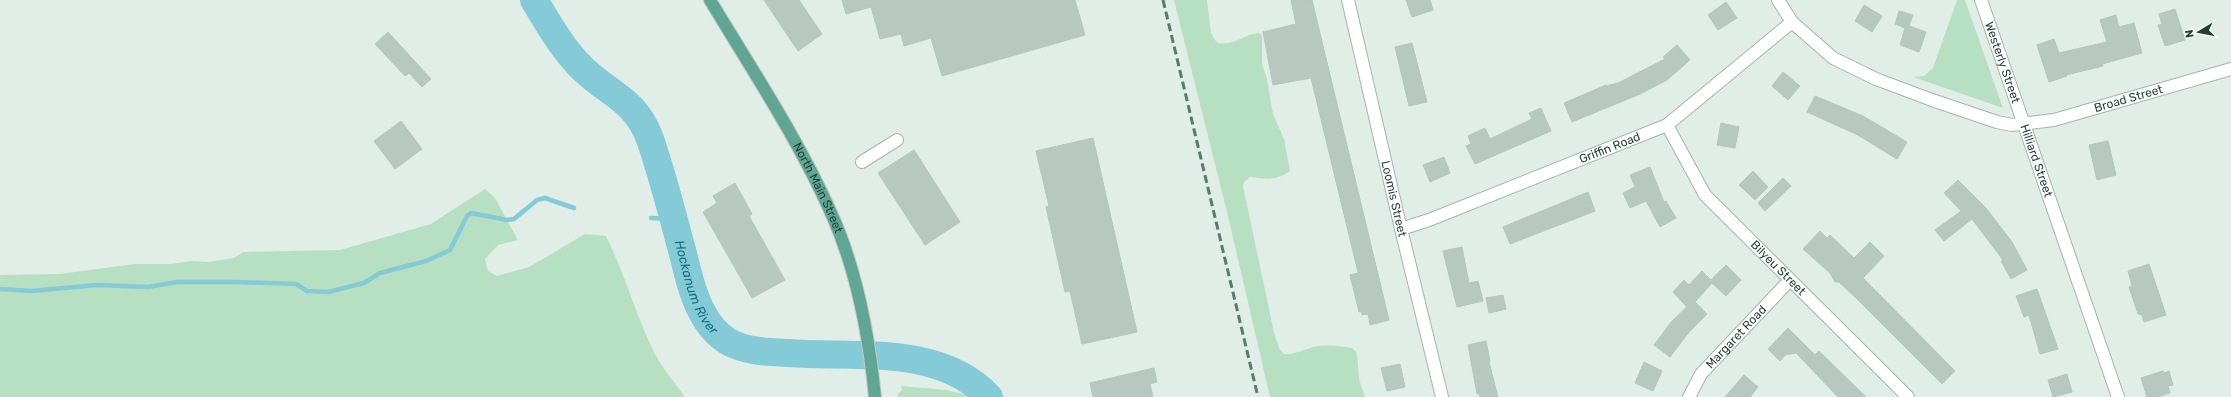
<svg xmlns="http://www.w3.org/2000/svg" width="2231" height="397" font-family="Rubik,sans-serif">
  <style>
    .green { fill: #b7e0c2 }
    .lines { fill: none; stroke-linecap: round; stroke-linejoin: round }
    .stream { stroke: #84cad7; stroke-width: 4.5 }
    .river { stroke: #84cad7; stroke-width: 28 }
    .building { fill: #b6c8c0; stroke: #b2c7be }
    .minor-casing { stroke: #a3b5ae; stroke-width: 14 }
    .major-casing { stroke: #c0c9c7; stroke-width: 14 }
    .minor { stroke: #fff; stroke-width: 12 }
    .major { stroke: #61a694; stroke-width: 12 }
    .rail { stroke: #5a7a71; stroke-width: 3; stroke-dasharray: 8 4; stroke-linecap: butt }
    .labels { text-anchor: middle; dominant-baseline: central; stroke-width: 3.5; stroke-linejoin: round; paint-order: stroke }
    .street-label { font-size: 12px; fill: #1f3f36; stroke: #f1f9f5 }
    .water-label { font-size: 13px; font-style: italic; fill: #146e80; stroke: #f1f9f5 }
  </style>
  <rect width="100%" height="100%" fill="#e1ede7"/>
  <path class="green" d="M1174 0H1207L1211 33 1217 43C1238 45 1241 35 1259 33L1262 35V64L1267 79 1273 114 1284 139 1290 171C1277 181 1265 179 1250 177L1244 182 1243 186 1274 333 1279 348 1284 354C1295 355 1304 349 1314 347 1326 344 1340 346 1352 348L1357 353 1359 379 1365 397H1270L1228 216Z
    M1957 0H1965L2003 108 1913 77 1924 76 1933 68Z
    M485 189 495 198 518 240 498 245 485 259 488 271 497 276 529 267 585 234 606 236C625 274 636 316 655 354 663 369 675 383 685 397H0V275L60 274 135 264H171L192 261 208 262 234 258 243 252 340 250 431 224Z
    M901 386 946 390 976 397H898V394L902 390Z"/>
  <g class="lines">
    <path class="stream" d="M651 218 673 219
      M0 289 32 291 97 285 148 287 177 282H236L296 284 307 291 328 292 364 283 380 273 426 261 450 250 467 216 471 213 507 220 514 219 537 200 545 198 574 208"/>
    <path class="river" id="s1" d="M534 0C548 23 563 50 583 69 611 96 635 99 650 139 663 177 673 216 683 254 688 273 692 294 702 312 708 324 717 335 729 342 747 352 769 352 789 353 855 358 939 344 989 397"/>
  </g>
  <path class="building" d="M764 0H799L822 34 798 51Z
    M842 0H1075L1085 35 942 76 931 38 904 46 901 34 880 39 871 7 846 14Z
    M1291 0H1312L1389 320 1370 325 1368 314 1362 315 1361 311 1359 312 1350 275 1358 273 1357 268 1311 78 1273 85 1263 32 1296 24Z
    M1406 0H1430L1433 10 1412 17Z
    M1726 2 1737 18 1718 30 1708 15Z
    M1864 5 1882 16 1872 32 1855 21Z
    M2175 9 2185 40 2165 46 2158 25 2162 24 2159 14Z
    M1899 11 1913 15 1909 26 1926 32 1919 52 1900 45 1905 28 1895 24Z
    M2116 15 2119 27 2134 23 2142 53 2102 64 2103 66 2066 75 2067 76 2049 82 2037 45 2054 39 2059 53 2107 42 2100 20Z
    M388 32 431 79 422 87 409 73 405 76 375 44Z
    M1412 43 1427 102 1409 106 1395 47Z
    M1677 45 1690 60 1667 80 1640 94 1572 122 1564 103 1606 85V86L1618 83 1665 59 1663 57Z
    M1783 72 1800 86 1788 100 1772 86Z
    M1815 96 1863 116 1907 142 1897 159 1858 135 1807 112Z
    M1541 108 1551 131 1475 164 1466 146 1471 144 1468 136 1485 128 1490 139 1532 119 1529 113Z
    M401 121 422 149 395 169 374 141Z
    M1721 123 1739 127 1735 148 1717 145Z
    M1093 138 1137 332 1082 344 1070 291 1065 292 1046 207 1049 206 1036 151Z
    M2108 141 2116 175 2097 180 2089 145Z
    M914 150 960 222 925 245 878 173Z
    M1444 157 1450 173 1430 182 1423 165Z
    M1650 167 1664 202 1666 201 1676 218 1660 227 1646 201 1630 208 1623 193 1635 187 1630 175Z
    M1753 171 1768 187 1755 200 1739 185Z
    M1783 178 1791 186 1765 211 1758 203Z
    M1958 180 1986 208 2012 242 2027 270 2011 279 2001 261 2003 260 1972 219 1944 241 1935 230 1961 211 1944 193Z
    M735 183 752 214 749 216 785 280 752 298 703 212 717 203 713 196Z
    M1588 192 1595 211 1510 244 1503 227Z
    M1820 231 1827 238 1830 235 1854 258 1870 242 1884 256 1863 278 1955 371 1942 384 1855 297 1839 282H1835L1830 273 1803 249Z
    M1462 247 1469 283 1478 281 1483 301 1457 307 1443 251Z
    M2149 264 2166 315 2144 322 2142 315 2138 314 2129 287 2132 286 2128 271Z
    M1726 265 1741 280 1726 296 1712 283 1695 302 1707 314 1689 332 1670 357 1654 345 1672 321 1687 307 1673 292 1684 280 1689 285 1702 271 1711 280Z
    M2037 289 2058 349 2040 354 2029 315 2024 317 2016 296Z
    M1503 295 1506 309 1489 313 1486 298Z
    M1788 328 1815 355 1819 351 1866 397H1838L1796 353 1785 355 1780 361 1768 349Z
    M1486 341 1490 362H1489L1498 397H1480L1479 393 1477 394 1468 345Z
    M1644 362 1662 371 1653 391 1635 383Z
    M1400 364 1405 387 1387 391 1381 368Z
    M1154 368 1157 382 1150 384 1153 397H1093L1090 383Z
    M2163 371 2164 373 2169 371 2173 385 2168 386 2170 393 2157 397H2147L2141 378Z
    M2067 374 2072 392 2053 397 2048 380Z
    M1744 375 1758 387 1750 397H1725Z"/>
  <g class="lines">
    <defs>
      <g id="minor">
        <path id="s2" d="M1348 0 1401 229 1442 397"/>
        <path id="s3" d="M1778 0 1792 22 1833 58 1876 79 1932 100 1997 122 2012 125 2054 120 2231 69"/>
        <path id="s4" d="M1981 0 2118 397"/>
        <path id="s5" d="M1667 125 1705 195 1908 397"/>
        <path d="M862 162 897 140"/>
        <path id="s6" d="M1401 229 1429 220 1667 125 1792 22"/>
        <path id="s7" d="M1689 397 1701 374 1789 281"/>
      </g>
      <g id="major">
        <path id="s8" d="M710 0C752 70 799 140 832 215 857 271 869 336 875 397"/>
      </g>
    </defs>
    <use href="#minor" class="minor-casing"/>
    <use href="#major" class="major-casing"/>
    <use href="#minor" class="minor"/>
    <use href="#major" class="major"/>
    <path class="rail" d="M1163 0 1258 397"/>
  </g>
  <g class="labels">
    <g class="street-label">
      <text stroke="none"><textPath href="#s4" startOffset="66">Westerly Street</textPath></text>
      <text stroke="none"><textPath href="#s3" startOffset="392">Broad Street</textPath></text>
      <text stroke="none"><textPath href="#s6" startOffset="224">Griffin Road</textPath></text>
      <text stroke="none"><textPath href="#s4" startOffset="170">Hilliard Street</textPath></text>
      <text stroke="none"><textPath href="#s8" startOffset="217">North Main Street</textPath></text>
      <text stroke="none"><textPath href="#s2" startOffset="204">Loomis Street</textPath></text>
      <text stroke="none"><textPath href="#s5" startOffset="183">Bilyeu Street</textPath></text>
      <text stroke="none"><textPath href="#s7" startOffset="77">Margaret Road</textPath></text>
    </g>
    <g class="water-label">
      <text stroke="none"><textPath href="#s1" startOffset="339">Hockanum River</textPath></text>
    </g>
  </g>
  <g transform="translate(2199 32) rotate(260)" stroke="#f1f9f5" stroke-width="3" paint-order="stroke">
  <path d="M0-3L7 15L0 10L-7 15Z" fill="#1f3f36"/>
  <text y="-6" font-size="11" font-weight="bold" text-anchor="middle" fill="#1f3f36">N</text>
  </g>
</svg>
